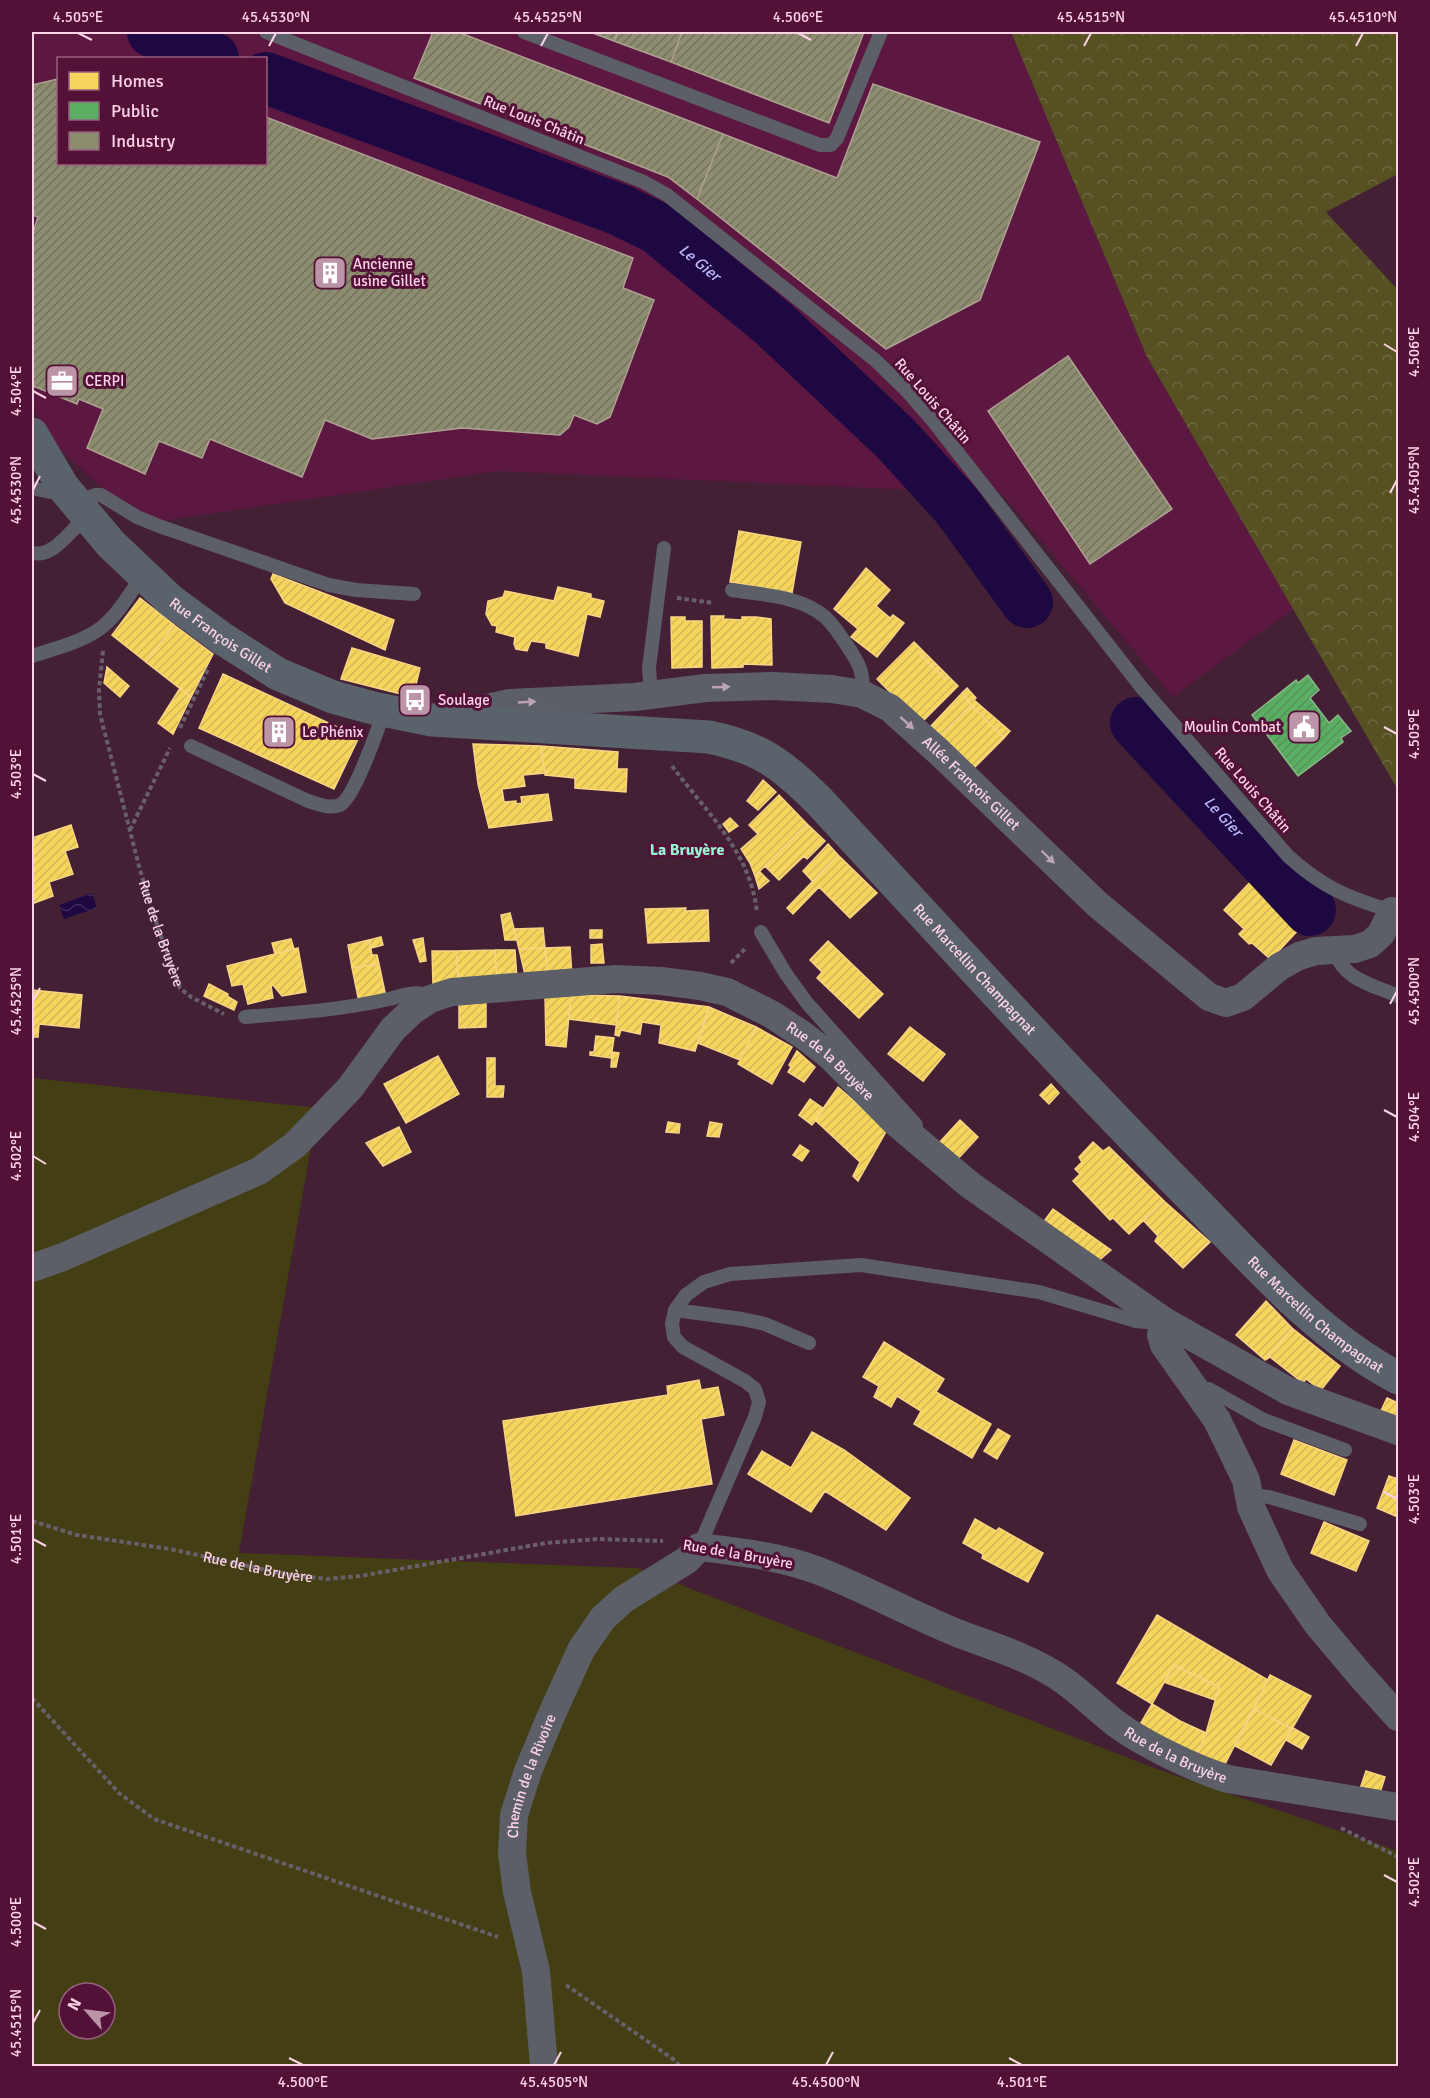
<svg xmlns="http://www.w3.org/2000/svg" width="1430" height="2098" font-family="Signika,sans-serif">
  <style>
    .built { fill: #5c1840; fill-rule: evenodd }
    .green { fill: #433e13; fill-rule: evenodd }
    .forest { fill: url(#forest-crowns) }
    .water { fill: url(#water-waves) }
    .homes { fill: url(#homes-hatch); stroke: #f8d485; stroke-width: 1.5 }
    .public { fill: url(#public-hatch); stroke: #8bb989; stroke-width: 1.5 }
    .industry { fill: url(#industry-hatch); stroke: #aea192; stroke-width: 1.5 }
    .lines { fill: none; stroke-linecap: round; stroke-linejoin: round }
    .river { stroke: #1d0841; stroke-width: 52 }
    .path { stroke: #695f6a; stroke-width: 4; stroke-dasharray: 4.5 3; stroke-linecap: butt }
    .service { stroke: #5c5f67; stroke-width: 14 }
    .minor { stroke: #5c5f67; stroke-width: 28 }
    .secondary { stroke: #5a626b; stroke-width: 33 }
    .oneway { fill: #bca5b3 }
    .ticks { fill: none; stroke: #fcd3e6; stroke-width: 2 }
    .labels { text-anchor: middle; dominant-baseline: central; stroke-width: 6; stroke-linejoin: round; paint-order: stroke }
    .street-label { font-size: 15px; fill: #fcd3e6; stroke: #531138 }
    .poi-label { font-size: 15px; fill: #fcd3e6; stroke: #531138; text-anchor: start }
    .water-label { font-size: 16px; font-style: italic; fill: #bbb5f8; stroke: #531138 }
    .neighbourhood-label { font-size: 16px; font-weight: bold; fill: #97f2d1; stroke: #531138 }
    .neatline { fill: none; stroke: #fcd3e6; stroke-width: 2 }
    .ticks-label { font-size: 15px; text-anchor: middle; fill: #fcd3e6 }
  </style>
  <defs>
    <pattern id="forest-crowns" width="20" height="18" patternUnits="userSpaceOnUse" patternTransform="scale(1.5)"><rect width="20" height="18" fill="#565023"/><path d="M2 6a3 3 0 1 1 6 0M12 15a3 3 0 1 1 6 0" fill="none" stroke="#6f6843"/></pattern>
    <pattern id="water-waves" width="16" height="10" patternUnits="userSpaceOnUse" patternTransform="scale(1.5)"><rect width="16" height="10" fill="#1d0841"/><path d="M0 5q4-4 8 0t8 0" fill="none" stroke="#3f2b5c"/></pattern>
    <pattern id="homes-hatch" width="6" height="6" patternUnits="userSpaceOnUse" patternTransform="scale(1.5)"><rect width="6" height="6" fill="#f6d55c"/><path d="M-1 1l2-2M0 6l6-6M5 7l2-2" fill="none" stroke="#d4b757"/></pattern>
    <pattern id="public-hatch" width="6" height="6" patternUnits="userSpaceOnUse" patternTransform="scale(1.5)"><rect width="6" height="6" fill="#5aae61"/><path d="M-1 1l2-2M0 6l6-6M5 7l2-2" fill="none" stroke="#56925a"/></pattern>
    <pattern id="industry-hatch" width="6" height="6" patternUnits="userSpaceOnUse" patternTransform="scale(1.5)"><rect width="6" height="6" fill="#8c8c6e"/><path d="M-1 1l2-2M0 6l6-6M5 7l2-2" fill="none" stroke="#767160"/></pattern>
  </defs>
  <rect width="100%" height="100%" fill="#442035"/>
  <path class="built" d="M32 32H1011L1147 357 1293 609 1173 697 1002 494 499 471 141 524 49 439 32 406ZM58 58H266V164H58Z"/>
  <path class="green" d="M32 1078 318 1108 239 1553 637 1568 1157 1769 1398 1851V2066H32ZM69 1993H105V2029H69Z"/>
  <path class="forest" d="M1011 32H1398V174L1326 212 1398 290V790L1147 357Z"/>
  <path class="water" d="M92 893 97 908 64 919 59 905Z"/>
  <path class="homes" d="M739 531 801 542 792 593 730 582Z
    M866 568 890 590 876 606 890 618 893 615 904 623 877 657 851 637 858 629 834 609Z
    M273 574 394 620 385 650 285 603 271 579Z
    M558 587 591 594V598L604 601 600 617 587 614 578 656 546 648V643L531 641 527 651 516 649 514 644 515 637 496 632 497 626 492 625 486 614 488 601 503 597 505 591 554 601Z
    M140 598 174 625 146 662 112 635Z
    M711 616H724L723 619 742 620V617H756L771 619 772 665 743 664V667L712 668Z
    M671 617H685V621H702V667L672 668Z
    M174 625 213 654 191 697 146 662Z
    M914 642 923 651 920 654 945 679 948 676 958 686 921 723 877 679Z
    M352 648 420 668 413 697 341 679Z
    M923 651 948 676 945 679 920 654Z
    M107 667 129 686 120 697 104 683Z
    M223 674 359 737 334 789 199 728Z
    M180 688 191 697 173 734 158 723Z
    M967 688 976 698 974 700 1010 731 1004 738 971 705 963 692Z
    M963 692 971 705 941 736 931 726Z
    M971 705 1004 738 973 769 941 736Z
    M473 744 541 746 545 773 523 775 525 786 502 789 504 802 516 801V804L522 803 521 797 548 794 552 820 489 828 478 784Z
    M541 746 618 752 617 769H627L626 792 575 788V778L545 775Z
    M763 780 776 792 758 810 747 801Z
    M779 795 807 824 755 876 750 863 741 849 758 834 749 825Z
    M730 818 738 826 729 832 723 824Z
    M807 824 825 841 807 859 804 856 779 880 765 866Z
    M71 825 78 847 65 851 73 874 49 882 53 896 32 904V838Z
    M828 844 838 855 813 882 803 871Z
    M838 855 877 893 850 918 819 887 793 914 787 908Z
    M759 871 769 881 759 889 755 876Z
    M1252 880 1302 926 1273 957 1269 958 1252 943 1249 944 1239 934 1244 929 1224 910Z
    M686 908 685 911 708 910 709 941 648 943 645 909Z
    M510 913 514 929 517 940H505L501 915Z
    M543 928 545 948 519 949 514 929Z
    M590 930H602V938H590Z
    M381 937 383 945 371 948 369 940Z
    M423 938 426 961 420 962 413 940Z
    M291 939 294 949 275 954 272 943Z
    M369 940 372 955H377L379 964 352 968 348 945Z
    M828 941 883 994 859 1018 817 978 822 972 810 960Z
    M602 944 604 963H591V945Z
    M570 947 572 976 548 977 545 948Z
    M298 948 306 992 282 996 273 985 271 986 273 998 248 1004 243 984 232 986 227 966Z
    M545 948 548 977 526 979 519 949Z
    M495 950H515L517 979 497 981Z
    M495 950 497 981 459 983 456 951Z
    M432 951H456L459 983 433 985Z
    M379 964 386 997 359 1002 352 968Z
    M209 984 228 994 227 996 237 1002 234 1010 204 996Z
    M32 990 82 995 79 1028 39 1024 38 1037H32Z
    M571 995 620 996 616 1025 569 1019Z
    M571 995 566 1047 546 1045 545 996Z
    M620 996 709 1007 695 1051 659 1043 661 1025 642 1022 640 1034 621 1030 619 1036 615 1035Z
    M486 1000V1027L459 1028V1005Z
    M709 1007 756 1027 740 1060 698 1043Z
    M756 1027 792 1047 772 1084 738 1064Z
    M910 1027 945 1054 923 1081 888 1054Z
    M596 1036 614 1038 611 1058 590 1055V1052H594Z
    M797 1051 815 1067 804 1082 788 1072 791 1067 789 1065Z
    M612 1052 619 1053 616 1067H611Z
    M438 1056 459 1094 406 1123 384 1084Z
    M487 1058H495V1086H504L503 1097H487Z
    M1051 1084 1059 1093 1049 1104 1040 1095Z
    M838 1087 887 1130 858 1181 853 1176 860 1162 815 1120Z
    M810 1099 824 1109 812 1125 799 1115Z
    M960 1120 978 1137 956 1161 938 1144Z
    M668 1122 680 1124 679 1133 666 1132Z
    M710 1122 722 1124 719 1137 707 1136Z
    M399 1127 411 1152 383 1166 366 1143Z
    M1093 1142 1103 1151 1109 1147 1164 1201 1129 1234 1113 1218 1110 1220 1073 1181 1080 1174 1075 1169 1082 1162 1079 1157Z
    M800 1145 809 1151 802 1161 793 1155Z
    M1164 1201 1210 1242 1183 1268 1155 1241 1158 1236 1143 1220Z
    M1053 1209 1111 1250 1097 1262 1042 1224Z
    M1266 1301 1292 1328 1265 1360 1236 1335Z
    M1292 1328 1340 1366 1321 1390 1306 1379 1303 1383 1270 1357 1265 1360Z
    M884 1342 944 1379 936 1392 991 1424 972 1458 914 1424 921 1411 897 1396 891 1407 874 1397 879 1386 863 1377Z
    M699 1380 701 1390 718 1387 724 1415 701 1419 712 1484 516 1516 503 1421 668 1395 667 1386Z
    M1387 1398 1398 1403V1424L1378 1417Z
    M998 1429 1010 1436 997 1459 984 1451Z
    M812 1432 844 1450 910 1498 886 1530 825 1491 811 1512 748 1474 762 1451 791 1468Z
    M1294 1440 1347 1460 1334 1495 1281 1474Z
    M1389 1476 1398 1479V1517L1377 1508Z
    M975 1519 996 1531 999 1528 1043 1553 1028 1582 982 1558 983 1554 963 1543Z
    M1324 1522 1369 1541 1356 1571 1311 1553Z
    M1157 1615 1268 1680 1222 1770 1196 1757 1206 1733 1219 1687 1174 1665 1152 1704 1117 1683Z
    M1174 1665 1219 1687 1215 1700 1164 1682Z
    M1270 1675 1311 1696 1292 1729 1254 1709Z
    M1152 1704 1180 1721 1206 1733 1196 1757 1138 1728Z
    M1254 1709 1292 1729 1271 1765 1235 1746Z
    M1293 1728 1309 1737 1302 1749 1286 1740Z
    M1366 1771 1385 1777 1379 1796 1359 1792Z"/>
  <path class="public" d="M1308 675 1319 690 1310 698 1329 723 1338 715 1351 731 1341 738 1343 742 1298 776 1252 715 1296 680 1298 683Z"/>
  <path class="industry" d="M433 32H458L723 134 697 199 668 177 414 78Z
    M590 32H618L614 41Z
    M618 32H682L671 62 614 41Z
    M682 32H864L829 123 671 62Z
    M58 79V164H266V117L633 258 623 288 654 300 610 417 597 424 574 415 569 427 560 435 462 428 372 439 325 420 302 477 210 439 202 458 159 441 145 474 87 448 103 409 79 399 77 404 33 386 32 383V235L38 217 32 215V85Z
    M873 84 1040 142 980 300 886 349 697 199 723 134 837 178Z
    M1068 356 1172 509 1090 564 988 411Z"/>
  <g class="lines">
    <g class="river">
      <path d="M153 32 213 58"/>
      <path id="s1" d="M266 78 620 210 657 228 774 324 895 438 957 506 1027 602"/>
      <path id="s2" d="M1136 723 1310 910"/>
    </g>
    <g class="path">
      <path d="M677 598 714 603"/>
      <path id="s3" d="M103 651 99 689 100 714 140 870 158 928 180 988 191 997 224 1014"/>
      <path d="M180 728 209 667"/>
      <path d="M672 766C706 812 751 852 757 913"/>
      <path d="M130 830 170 748"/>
      <path d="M731 963 747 947"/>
      <path id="s4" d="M32 1521 77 1535 170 1549 284 1574 327 1579 360 1576 546 1543 598 1539 663 1541"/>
      <path d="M32 1698 119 1793 154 1819 498 1937"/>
      <path d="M1341 1828 1398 1857"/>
      <path d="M566 1985 673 2059 680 2066"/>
    </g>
    <path class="service" d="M266 32 644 182 667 195 875 360 907 391 933 421 1142 688 1288 856C1322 887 1348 898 1392 911
      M524 32 820 145H831L837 138 881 32
      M32 488 50 492 63 487
      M79 506C86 501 92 493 101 495L137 517 159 526 329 585 356 590 414 594
      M32 553C55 558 70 529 88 516
      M732 590C763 595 801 596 825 617 835 626 841 637 848 647 859 663 865 675 862 694
      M32 656C53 649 79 643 98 630 117 617 130 593 143 575
      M651 695 649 668 664 548
      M191 746 308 801C318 804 330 809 340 805 354 798 379 727 384 710
      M761 932 786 974 807 1003 916 1125
      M1334 950C1343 980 1373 985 1398 996
      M245 1017C294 1013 341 1010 389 999 401 996 417 989 429 997
      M675 1310 742 1319 765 1324 809 1343
      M1199 1391 1209 1389 1264 1420 1345 1450
      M1249 1495 1269 1497 1360 1524
      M699 1547 755 1417 759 1402 755 1389 745 1381 683 1347 674 1337 672 1324 675 1310 686 1295 704 1282 730 1274 861 1265 1039 1292 1136 1321 1157 1323"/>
    <g class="minor">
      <path id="s5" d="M479 724 481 716 487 708 510 703 635 697 705 688 772 686 832 689 862 694 890 708 939 752 1097 904 1209 997 1226 1003 1243 997 1279 967 1299 956 1316 951 1355 949 1370 944 1381 934 1392 911 1398 913"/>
      <path id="s6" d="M32 1268 63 1257 259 1171 295 1145 324 1115 350 1088 393 1029 412 1011 430 999 452 992 616 979 661 981 700 986 727 992 771 1014 803 1035 830 1056 894 1121 970 1185 1164 1321 1288 1391 1398 1431"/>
      <path d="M1164 1321 1161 1335 1164 1345 1217 1420 1246 1480 1251 1507 1280 1570 1318 1625 1361 1676 1398 1717"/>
      <path id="s7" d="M544 2066 536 1971 517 1892 512 1853 514 1815 528 1771 551 1716 581 1650 603 1618 624 1599 687 1560 699 1547C740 1552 780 1556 819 1571 866 1589 910 1614 957 1633 991 1646 1026 1656 1057 1676 1078 1689 1094 1707 1114 1722 1141 1743 1195 1769 1228 1779L1398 1807"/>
    </g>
    <path class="secondary" id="s8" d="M32 434 63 487 111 544 170 600 223 639 278 674 333 697 373 708 432 720 709 737C761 748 782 764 819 801 941 933 1062 1066 1188 1194 1252 1259 1316 1335 1398 1378"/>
  </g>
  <defs><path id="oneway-solid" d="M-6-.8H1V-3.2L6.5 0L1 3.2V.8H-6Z" transform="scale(1.5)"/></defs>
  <g class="oneway">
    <use href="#oneway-solid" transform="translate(721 687) rotate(-2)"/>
    <use href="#oneway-solid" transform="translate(527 702) rotate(-3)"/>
    <use href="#oneway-solid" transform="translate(907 723) rotate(42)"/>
    <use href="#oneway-solid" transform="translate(1048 857) rotate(44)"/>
  </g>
  <path class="ticks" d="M78 33 92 40M798 33 811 40M269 46 276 33M541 46 548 33M1084 46 1091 33M1356 46 1363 33M1384 344 1397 352M33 391 46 398M33 490 40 476M1390 493 1397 480M1384 727 1397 734M33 774 46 781M33 1001 40 988M1390 1004 1397 991M1384 1110 1397 1117M33 1156 46 1164M1384 1492 1397 1499M33 1539 46 1546M1384 1875 1397 1882M33 1922 46 1929M33 2023 40 2010M289 2058 303 2065M1009 2058 1022 2065M554 2065 561 2052M826 2065 833 2052"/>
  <defs>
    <symbol id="building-square" viewBox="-11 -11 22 22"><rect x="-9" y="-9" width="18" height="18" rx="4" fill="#bc94a8" stroke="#531138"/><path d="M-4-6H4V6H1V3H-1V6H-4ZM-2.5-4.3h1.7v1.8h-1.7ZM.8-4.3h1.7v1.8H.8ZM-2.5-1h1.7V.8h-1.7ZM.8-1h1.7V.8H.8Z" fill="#fff"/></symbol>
    <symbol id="office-square" viewBox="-11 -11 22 22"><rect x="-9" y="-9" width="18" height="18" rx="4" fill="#bc94a8" stroke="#531138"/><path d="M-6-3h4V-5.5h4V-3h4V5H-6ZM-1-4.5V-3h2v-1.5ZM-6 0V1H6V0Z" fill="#fff"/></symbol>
    <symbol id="bus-square" viewBox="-11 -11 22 22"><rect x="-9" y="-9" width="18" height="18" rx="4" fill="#bc94a8" stroke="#531138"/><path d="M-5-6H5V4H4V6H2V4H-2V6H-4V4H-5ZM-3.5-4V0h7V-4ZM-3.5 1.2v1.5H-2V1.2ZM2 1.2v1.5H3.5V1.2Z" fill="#fff"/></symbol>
    <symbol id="civic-square" viewBox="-11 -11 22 22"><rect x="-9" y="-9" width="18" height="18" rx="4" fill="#bc94a8" stroke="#531138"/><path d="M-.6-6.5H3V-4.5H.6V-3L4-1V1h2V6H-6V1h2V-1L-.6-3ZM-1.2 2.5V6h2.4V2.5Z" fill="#fff"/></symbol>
  </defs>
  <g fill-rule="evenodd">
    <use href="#building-square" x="311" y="254" width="38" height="38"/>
    <use href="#office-square" x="43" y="362" width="38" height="38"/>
    <use href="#bus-square" x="396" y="681" width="38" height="38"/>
    <use href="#civic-square" x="1285" y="708" width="38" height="38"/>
    <use href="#building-square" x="260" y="713" width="38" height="38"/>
  </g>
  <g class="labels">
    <g class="street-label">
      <text transform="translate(534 120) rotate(22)">Rue Louis Châtin</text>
      <text transform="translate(933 401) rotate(49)">Rue Louis Châtin</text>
      <text stroke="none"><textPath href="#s8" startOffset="279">Rue François Gillet</textPath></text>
      <text stroke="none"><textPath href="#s5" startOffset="537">Allée François Gillet</textPath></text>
      <text transform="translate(1253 790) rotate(49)">Rue Louis Châtin</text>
      <text stroke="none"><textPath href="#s3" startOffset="291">Rue de la Bruyère</textPath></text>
      <text stroke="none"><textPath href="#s8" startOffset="1146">Rue Marcellin Champagnat</textPath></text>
      <text stroke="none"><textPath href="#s6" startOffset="916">Rue de la Bruyère</textPath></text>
      <text stroke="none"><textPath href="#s8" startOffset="1632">Rue Marcellin Champagnat</textPath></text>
      <text transform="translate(738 1554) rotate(10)">Rue de la Bruyère</text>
      <text stroke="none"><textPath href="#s4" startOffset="231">Rue de la Bruyère</textPath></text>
      <text stroke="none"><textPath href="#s7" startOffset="1118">Rue de la Bruyère</textPath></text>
      <text stroke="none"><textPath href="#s7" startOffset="296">Chemin de la Rivoire</textPath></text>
    </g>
    <g class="poi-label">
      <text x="353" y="264">Ancienne<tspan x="353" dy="17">usine Gillet</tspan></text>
      <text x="85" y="381">CERPI</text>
      <text x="438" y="700">Soulage</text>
      <text x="1281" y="727" text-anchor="end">Moulin Combat</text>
      <text x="302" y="732">Le Phénix</text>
    </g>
    <g class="water-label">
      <text stroke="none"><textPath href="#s1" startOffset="474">Le Gier</textPath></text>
      <text stroke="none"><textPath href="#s2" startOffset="128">Le Gier</textPath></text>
    </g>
    <g class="neighbourhood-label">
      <text x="687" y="850">La Bruyère</text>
    </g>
  </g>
  <rect width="1430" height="2098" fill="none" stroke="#531138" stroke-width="66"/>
  <rect x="57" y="57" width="210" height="108" fill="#531138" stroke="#975f7e" stroke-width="1.5"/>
  <rect x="69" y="72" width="30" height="18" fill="#f6d55c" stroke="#975f7e" stroke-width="1.5"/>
  <text x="111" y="87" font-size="18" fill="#fcd3e6">Homes</text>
  <rect x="69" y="102" width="30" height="18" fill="#5aae61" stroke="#975f7e" stroke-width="1.5"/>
  <text x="111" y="117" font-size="18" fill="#fcd3e6">Public</text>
  <rect x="69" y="132" width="30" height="18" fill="#8c8c6e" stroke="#975f7e" stroke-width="1.5"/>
  <text x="111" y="147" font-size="18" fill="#fcd3e6">Industry</text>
  <g transform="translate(87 2011) rotate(298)"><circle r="28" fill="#531138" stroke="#975f7e" stroke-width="1.5"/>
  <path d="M0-4.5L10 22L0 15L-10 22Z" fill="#bc94a8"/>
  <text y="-9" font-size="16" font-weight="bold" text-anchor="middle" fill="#fcd3e6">N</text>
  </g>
  <rect x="33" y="33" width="1364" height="2032" class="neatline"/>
  <g class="ticks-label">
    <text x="78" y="22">4.505°E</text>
    <text x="276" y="22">45.4530°N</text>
    <text x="548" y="22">45.4525°N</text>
    <text x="798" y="22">4.506°E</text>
    <text x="1091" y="22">45.4515°N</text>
    <text x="1363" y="22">45.4510°N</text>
    <text transform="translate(1414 352) rotate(-90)" y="5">4.506°E</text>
    <text transform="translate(16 391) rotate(-90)" y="5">4.504°E</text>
    <text transform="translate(1414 480) rotate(-90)" y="5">45.4505°N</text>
    <text transform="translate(16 490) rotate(-90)" y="5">45.4530°N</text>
    <text transform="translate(1414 734) rotate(-90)" y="5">4.505°E</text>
    <text transform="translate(16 774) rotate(-90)" y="5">4.503°E</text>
    <text transform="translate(1414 991) rotate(-90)" y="5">45.4500°N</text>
    <text transform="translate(16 1001) rotate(-90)" y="5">45.4525°N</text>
    <text transform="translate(1414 1117) rotate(-90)" y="5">4.504°E</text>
    <text transform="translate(16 1156) rotate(-90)" y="5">4.502°E</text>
    <text transform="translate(1414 1499) rotate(-90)" y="5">4.503°E</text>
    <text transform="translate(16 1539) rotate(-90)" y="5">4.501°E</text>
    <text transform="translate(1414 1882) rotate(-90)" y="5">4.502°E</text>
    <text transform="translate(16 1922) rotate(-90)" y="5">4.500°E</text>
    <text transform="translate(16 2023) rotate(-90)" y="5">45.4515°N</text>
    <text x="303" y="2087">4.500°E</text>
    <text x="554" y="2087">45.4505°N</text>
    <text x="826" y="2087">45.4500°N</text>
    <text x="1022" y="2087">4.501°E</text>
  </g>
</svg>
